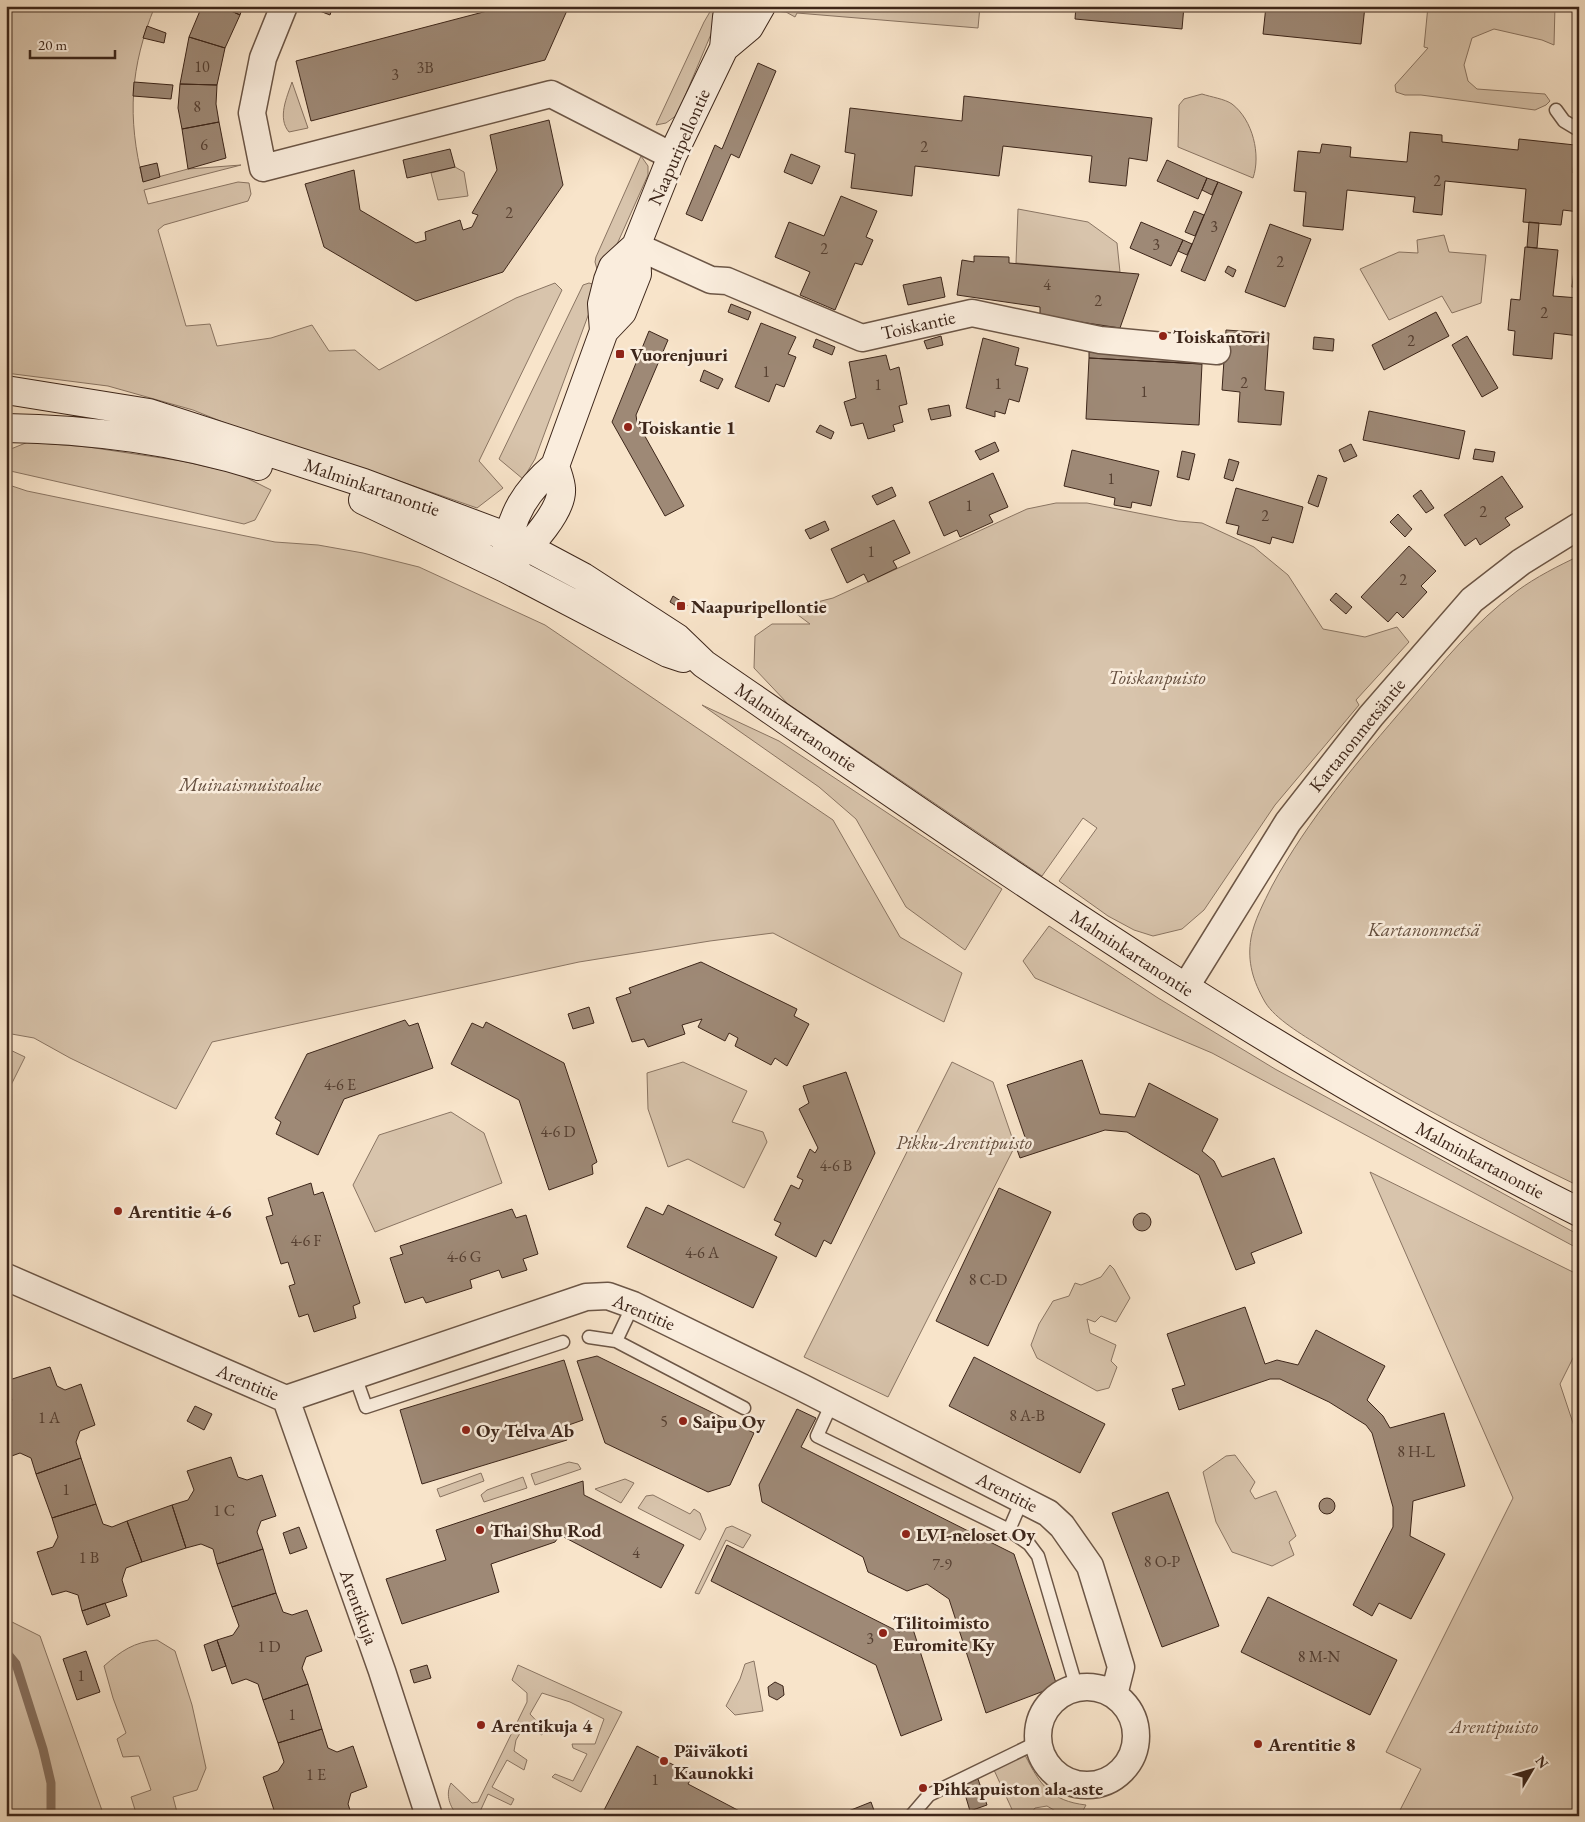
<svg xmlns="http://www.w3.org/2000/svg" width="1585" height="1822" font-family="'EB Garamond',serif">
  <style>
    .green { fill: #d8c4ac; stroke: #8a7563 }
    .lines { fill: none; stroke-linecap: round; stroke-linejoin: round }
    .stream { stroke: #877160; stroke-width: 9 }
    .building { fill: #9e8976; stroke: #3d261a }
    .lane-casing { stroke: #6c5646; stroke-width: 15 }
    .street-casing { stroke: #6c5646; stroke-width: 29 }
    .secondary-casing { stroke: #3d261a; stroke-width: 30 }
    .lane { stroke: #faeddd; stroke-width: 12 }
    .street { stroke: #faeddd; stroke-width: 26 }
    .secondary { stroke: #faeddd; stroke-width: 28 }
    .poi-dot { fill: #8f2418; stroke: #faeddd; stroke-width: 2 }
    .labels { text-anchor: middle; dominant-baseline: central; stroke-width: 5; stroke-linejoin: round; paint-order: stroke }
    .number-label { font-size: 16px; fill: #553f31 }
    .street-label { font-size: 19px; fill: #3d261a; stroke: #faeddd }
    .poi-label { font-size: 19px; font-weight: bold; fill: #3d261a; stroke: #faeddd; text-anchor: start }
    .park-label { font-size: 19px; font-style: italic; fill: #644e3e; stroke: #faeddd }
  </style>
  <rect width="100%" height="100%" fill="#f8e4ca"/>
  <filter id="stains"><feTurbulence type="fractalNoise" baseFrequency=".004" numOctaves="4"/><feColorMatrix values="0 0 0 0 .2 0 0 0 0 .09 0 0 0 0 .02 0 0 0 .5 -.17"/></filter>
  <radialGradient id="worn" r=".72"><stop offset=".6" stop-color="#630" stop-opacity="0"/><stop offset="1" stop-color="#630" stop-opacity=".3"/></radialGradient>
  <path class="green" d="M6 6H155C130 67 127 117 143 181L188 169 241 165 144 190 148 204 238 182 249 183 251 194 248 201 164 225 158 230 186 326 210 324 217 346 271 338 312 325 329 351 355 350 379 370 516 298 555 283 562 290 479 461 503 488 477 508 339 460 270 441 193 410 108 386 6 373Z
    M720 6 722 8 677 115 666 123 656 125 704 22 711 10Z
    M778 6H980L978 28 797 13 795 17 786 12 775 11Z
    M1428 6H1555L1554 45 1542 40 1494 29 1472 38 1464 65 1468 81 1477 89 1545 94 1550 101 1546 105 1535 110 1421 95H1405L1396 92 1395 85 1428 48 1424 47Z
    M292 82 308 128 289 132C277 118 287 97 292 82Z
    M1202 94C1211 97 1225 99 1232 104 1253 120 1261 155 1253 178L1178 147 1179 105 1184 99Z
    M641 156 648 166V175L605 271 597 269 595 262 596 257Z
    M455 167 464 172 468 196 438 200 431 173Z
    M1018 209 1088 222 1117 243 1120 272 1016 263Z
    M1444 235 1449 252 1486 255 1481 303 1452 313 1442 296 1389 320 1360 269 1399 252 1418 253 1417 240Z
    M589 283 599 286 535 459 523 479 499 459 583 285Z
    M28 442 88 447 182 461 239 474 271 490 255 520 244 524 6 470V451Z
    M6 484 27 491 275 542 318 545 363 553 419 567 545 625 833 820 900 937 962 973 944 1022 773 933 710 941 579 962 212 1042 176 1109 70 1058 34 1038 6 1033Z
    M1056 503H1087L1178 521 1202 523 1254 547 1288 575 1323 629 1365 637 1397 627 1409 642 1356 700 1359 705 1275 805 1204 910 1182 929 1153 936 1134 930 1108 916 1059 881 1097 828 1083 818 1042 876 788 704 754 668 755 636 772 624H810L790 609 833 598 1027 509Z
    M1579 556V1186C1491 1144 1402 1099 1320 1046 1303 1035 1275 1019 1265 1002 1253 981 1247 962 1251 938 1254 921 1264 902 1272 886 1308 819 1359 760 1408 703 1441 664 1475 622 1517 591 1536 577 1558 566 1579 556Z
    M702 705 779 741 1002 889 965 950 906 907 856 819 819 787Z
    M1049 926 1158 998 1275 1069 1579 1235V1249L1212 1053 1035 978 1023 961Z
    M6 1048 25 1057 6 1095Z
    M683 1062 747 1091 732 1122 763 1132 767 1142 744 1188 688 1159 668 1167 648 1109 647 1073Z
    M952 1062 993 1082 1015 1146 888 1397 804 1357Z
    M451 1112 484 1133 502 1183 375 1232 353 1185 379 1135Z
    M1370 1172 1579 1275V1346L1560 1384 1579 1441V1816H1397L1421 1769 1386 1752 1513 1498Z
    M1110 1265 1114 1269 1130 1298 1116 1322 1101 1316 1095 1322 1087 1319 1090 1333 1116 1345 1111 1361 1117 1367 1109 1388 1097 1391 1037 1358 1031 1345 1039 1324 1053 1301 1069 1296 1075 1283 1081 1285 1101 1277Z
    M1235 1455 1255 1482 1250 1491 1255 1499 1276 1491 1296 1536 1289 1542 1294 1555 1272 1566 1232 1552 1216 1522 1203 1472 1226 1456Z
    M569 1462 578 1464 581 1469 535 1485 531 1474Z
    M481 1473 484 1481 440 1497 437 1489Z
    M523 1477 527 1488 484 1502 481 1495 487 1490Z
    M625 1479 634 1483 621 1503 595 1489Z
    M653 1495 690 1514 694 1509 700 1513 706 1529 700 1540 638 1508 646 1496Z
    M732 1526 751 1535 743 1548 726 1540 699 1594 695 1593 726 1528Z
    M6 1619 40 1636 104 1816H6Z
    M157 1640 175 1651 192 1705 206 1768 197 1790 173 1797 178 1816H137L131 1797 151 1790 139 1756 123 1757 117 1739 126 1733 113 1698 104 1666C121 1651 134 1642 157 1640Z
    M754 1661 763 1711 735 1715 726 1706 740 1679 745 1664Z
    M518 1665 622 1712 581 1792 552 1777 555 1774 573 1781 587 1754 573 1748 572 1744H595L604 1719 570 1702 542 1693 530 1714 545 1730 542 1735 525 1725 516 1740 514 1751 527 1760 524 1770 507 1760 492 1787 514 1799 511 1805 488 1794 478 1816H458C450 1807 445 1795 451 1783L472 1803 478 1802 527 1702V1693L512 1680Z
    M1025 1755C1040 1785 1051 1801 1086 1805L1080 1816H1064L1047 1806 1035 1808 1029 1816H1015L994 1770Z"/>
  <g class="lines">
    <path class="stream" d="M6 1652 16 1664 43 1749 51 1783V1816"/>
  </g>
  <path class="building" d="M202 6H220L240 15 225 48 189 37Z
    M220 6H243L240 15Z
    M319 6H333L330 15 317 10Z
    M493 6H569L545 60 311 121 296 61 491 10Z
    M1076 6H1184L1182 29 1075 19Z
    M1266 6H1365L1361 44 1263 34Z
    M147 26 166 33 164 43 143 38Z
    M189 37 225 48 217 85 180 84Z
    M758 63 776 71 739 158 731 154 702 221 686 214 715 145 722 149Z
    M134 82 173 85 171 99 133 96Z
    M180 84 217 85 216 104 219 122 182 129 178 108Z
    M964 96 1152 118 1147 161 1129 158 1126 186 1089 182 1092 156 1003 146 999 176 915 166 912 196 851 188 855 154 845 152 850 108 962 121Z
    M549 120 563 185 503 272 416 301 324 247 305 184 354 170 360 210 416 243 426 240 425 232 460 220 463 230 472 227 478 215 472 213 497 170 490 135Z
    M219 122 226 158 188 169 182 129Z
    M1410 132 1442 135V142L1518 150 1519 139 1575 145 1573 173H1579V212L1563 210 1561 225 1523 222 1526 189 1445 181 1442 215 1413 212 1415 197 1347 190 1343 230 1303 226 1306 192 1294 191 1298 151 1320 153 1322 144 1351 147 1350 157 1407 162Z
    M450 149 455 167 407 178 403 160Z
    M791 154 820 166 812 184 784 172Z
    M1167 160 1207 178 1198 199 1157 181Z
    M157 163 160 177 143 182 140 167Z
    M1207 178 1218 182 1212 195 1202 190Z
    M1218 182 1242 192 1205 281 1181 271Z
    M841 196 877 211 866 237 873 240 862 265 855 263 835 310 800 295 810 272 775 257 789 222 824 236Z
    M1194 211 1204 215 1195 236 1185 232Z
    M1141 222 1183 240 1171 266 1130 248Z
    M1529 222 1539 223 1537 248 1527 247Z
    M1270 224 1311 239 1285 307 1245 292Z
    M1183 240 1192 244 1187 255 1178 251Z
    M1525 247 1558 250 1553 296 1579 298V336L1554 333 1552 359 1513 355 1515 331 1508 330 1511 299 1520 300Z
    M974 256 1009 257V263L1139 274 1120 328 1040 316V307L957 295 962 260 974 262Z
    M1575 261H1579V288L1572 287Z
    M1228 266 1236 270 1233 277 1225 272Z
    M941 277 945 297 908 305 903 285Z
    M731 304 751 312 748 320 728 312Z
    M1436 312 1449 336 1384 370 1372 345Z
    M761 323 796 337 788 354 796 357 784 387 776 384 769 402 735 387Z
    M1226 330 1269 333 1265 390 1284 392 1281 425 1238 422 1240 392 1222 390Z
    M649 331 668 340 636 415 637 422 684 506 665 516 612 422Z
    M941 336 943 345 927 349 924 341Z
    M1467 336 1498 388 1482 397 1452 345Z
    M1314 337 1334 339 1333 351 1313 349Z
    M983 338 1019 348 1015 365 1028 368 1019 402 1009 399 1005 414 995 411V417L966 408Z
    M816 339 835 347 832 355 813 347Z
    M1089 352 1203 359 1202 364 1089 358Z
    M886 355 890 370 899 367 907 404 899 406 903 422 893 425 895 431 868 439 863 423 851 426 844 402 856 398 849 362Z
    M1089 358 1202 364 1199 425 1086 419Z
    M704 370 723 379 718 389 700 381Z
    M949 405 951 416 931 420 928 409Z
    M1369 411 1465 431 1459 459 1363 440Z
    M820 425 834 432 831 439 816 432Z
    M995 442 999 451 980 460 975 451Z
    M1351 444 1357 456 1344 462 1339 450Z
    M1475 449 1495 452 1493 462 1473 459Z
    M1072 450 1159 471 1151 506 1132 502 1131 508 1114 505 1115 498 1064 486Z
    M1182 451 1195 454 1189 480 1177 477Z
    M1229 459 1239 462 1233 481 1224 478Z
    M993 473 1008 507 989 515 993 522 960 537 957 530 944 536 929 502Z
    M1318 475 1327 478 1318 507 1308 503Z
    M1502 476 1523 507 1505 518 1510 525 1480 545 1476 538 1465 546 1444 515Z
    M892 487 896 496 877 505 872 496Z
    M1236 488 1303 507 1293 543 1272 537 1270 544 1237 534 1239 526 1226 523Z
    M1421 490 1434 508 1426 513 1413 496Z
    M1398 514 1412 529 1405 537 1390 522Z
    M894 520 910 553 893 561 897 568 868 582 864 574 847 583 831 549Z
    M825 521 829 530 810 539 805 530Z
    M1409 546 1436 571 1421 586 1427 592 1403 618 1397 612 1388 622 1361 597Z
    M1336 593 1352 607 1346 614 1330 600Z
    M673 596 687 605 684 611 670 602Z
    M701 962 797 1009 794 1016 809 1024 787 1066 775 1058 771 1065 735 1046 738 1038 729 1033 725 1041 698 1027 702 1019 682 1025 685 1034 648 1047 644 1039 632 1042 616 998 631 993 629 988Z
    M589 1007 594 1023 573 1029 568 1014Z
    M405 1020 409 1026 418 1023 433 1068 344 1099 318 1155 276 1134 281 1122 275 1118 307 1054Z
    M486 1022 564 1063 597 1162 592 1165 593 1174 549 1190 519 1100 451 1064 472 1023 483 1028Z
    M1082 1060 1100 1114 1135 1117 1149 1083 1218 1119 1202 1151 1214 1161 1222 1177 1274 1158 1302 1233 1251 1253 1255 1263 1236 1270 1199 1175 1127 1132 1105 1130 1020 1158 1015 1144 1026 1140 1007 1085Z
    M846 1072 875 1153 831 1244 824 1240 816 1257 775 1235 781 1223 774 1220 791 1185 799 1189 803 1180 797 1177 810 1149 815 1153 818 1148 799 1109 809 1103 803 1086Z
    M311 1183 314 1195 323 1192 360 1303 353 1306 356 1318 314 1332 308 1314 299 1317 289 1286 295 1284 288 1262 281 1264 266 1217 273 1215 268 1198Z
    M999 1188 1051 1212 988 1346 936 1321Z
    M668 1205 777 1257 753 1308 627 1247 646 1207 663 1215Z
    M512 1209 516 1218 526 1215 538 1254 523 1259 527 1270 502 1278 499 1270 470 1280 472 1288 426 1303 423 1297 405 1303 390 1258 403 1254 400 1246Z
    M1133 1222a9 9 0 1 1 18 0a9 9 0 1 1-18 0Z
    M1245 1307 1265 1364 1277 1360 1298 1365 1316 1330 1385 1366 1367 1400 1383 1416 1390 1428 1444 1413 1465 1486 1413 1501 1410 1536 1445 1554 1411 1619 1379 1603 1372 1616 1353 1605 1393 1527V1507L1372 1433 1366 1425 1329 1402 1280 1379H1270L1179 1410 1172 1389 1185 1385 1167 1334Z
    M597 1356 754 1433 730 1485 708 1492 605 1443 577 1361Z
    M974 1357 1105 1424 1080 1473 949 1406Z
    M564 1360 583 1420 563 1427 567 1440 422 1484 400 1410Z
    M50 1367 57 1386 65 1390 81 1384 95 1425 80 1431 76 1442 81 1458 36 1474 31 1458 20 1453 6 1458V1409L12 1400 6 1381Z
    M195 1406 212 1414 204 1430 187 1421Z
    M797 1409 816 1418 801 1447 1014 1554 1057 1686 986 1713 949 1599 927 1584 907 1591 868 1572 863 1557 762 1502 759 1485Z
    M231 1457 238 1477 247 1480 262 1475 276 1516 261 1521 257 1532 263 1549 217 1564 213 1549 201 1544 186 1548 172 1505 188 1500 194 1490 187 1471Z
    M81 1458 96 1504 52 1518 36 1474Z
    M583 1481 584 1495 684 1545 661 1588 560 1535 555 1542 491 1564 499 1592 402 1624 386 1579 446 1560 436 1530Z
    M1168 1492 1219 1626 1162 1647 1112 1513Z
    M1319 1506a8 8 0 1 1 16 0a8 8 0 1 1-16 0Z
    M96 1504 103 1524 112 1527 127 1521 142 1562 126 1568 122 1580 127 1596 82 1611 78 1595 66 1591 52 1595 37 1552 53 1547 58 1537 52 1518Z
    M172 1505 186 1548 142 1562 127 1521Z
    M299 1527 307 1548 290 1554 283 1533Z
    M727 1545 899 1632 912 1626 942 1720 901 1736 876 1665 711 1581Z
    M263 1549 276 1593 232 1607 217 1564Z
    M276 1593 283 1612 292 1615 307 1610 322 1651 306 1657 302 1668 308 1684 263 1700 258 1684 246 1679 232 1684 217 1640 233 1635 239 1626 232 1607Z
    M1268 1597 1397 1660 1370 1715 1241 1652Z
    M105 1603 110 1616 87 1625 82 1611Z
    M217 1640 226 1666 212 1671 204 1645Z
    M86 1651 100 1692 77 1700 63 1659Z
    M427 1665 431 1678 414 1683 410 1670Z
    M775 1682 783 1686 784 1695 777 1700 769 1696 768 1687Z
    M308 1684 322 1729 278 1743 263 1700Z
    M322 1729 328 1748 337 1752 353 1746 367 1787 351 1793 348 1804 352 1816H276L263 1777 278 1771 284 1762 278 1743Z
    M637 1746 693 1775 688 1784 749 1816H601Z
    M978 1779 987 1805 970 1811 962 1784Z
    M871 1802 876 1816H848L846 1812Z"/>
  <g class="lines">
    <defs>
      <path id="lane" d="M1556 110 1564 121 1579 130
        M589 1337 616 1341 633 1305
        M616 1341 744 1408
        M355 1376 366 1407 563 1342
        M832 1403 817 1436 1009 1530 1029 1544 1038 1556 1077 1689
        M1009 1530 1022 1500
        M911 1816 929 1795 1038 1742"/>
      <path id="street" d="M284 6 263 58 252 113 263 168 551 94 672 156
        M636 246 711 280 727 281 862 338 972 313 1100 340 1217 351
        M1185 988 1288 822 1371 716 1472 600 1521 562 1579 526
        M6 1277 286 1399 586 1297 608 1296 633 1305 801 1387 1048 1513 1062 1526 1090 1566 1121 1667 1114 1695
        M286 1399 382 1671 429 1816
        M1038 1736a49 49 0 1 1 98 0a49 49 0 1 1-98 0Z"/>
      <path id="secondary" d="M724 48 749 27 761 6
        M604 331 622 312 637 274 636 246 672 156 724 48 727 17 733 6
        M6 390 149 413 364 483 508 537 583 577 677 638 704 664C988 859 1270 1058 1579 1212
        M6 428C89 429 179 441 258 466
        M363 500 505 568 668 653 683 658
        M506 554C510 516 526 490 555 466L604 331 602 304 608 280 613 267 636 246
        M515 559C530 546 563 510 561 489 561 482 557 473 555 466"/>
    </defs>
    <use href="#lane" class="lane-casing"/>
    <use href="#street" class="street-casing"/>
    <use href="#secondary" class="secondary-casing"/>
    <use href="#lane" class="lane"/>
    <use href="#street" class="street"/>
    <use href="#secondary" class="secondary"/>
  </g>
  <g class="poi-dot">
    <circle cx="1163" cy="336" r="5"/>
    <rect x="615" y="349" width="10" height="10" rx="2.5"/>
    <circle cx="628" cy="427" r="5"/>
    <rect x="676" y="601" width="10" height="10" rx="2.5"/>
    <circle cx="118" cy="1211" r="5"/>
    <circle cx="683" cy="1421" r="5"/>
    <circle cx="466" cy="1430" r="5"/>
    <circle cx="480" cy="1530" r="5"/>
    <circle cx="906" cy="1534" r="5"/>
    <circle cx="883" cy="1633" r="5"/>
    <circle cx="481" cy="1725" r="5"/>
    <circle cx="1258" cy="1744" r="5"/>
    <circle cx="664" cy="1761" r="5"/>
    <circle cx="923" cy="1788" r="5"/>
  </g>
  <g class="labels">
    <g class="number-label">
      <text x="202" y="66">10</text>
      <text x="425" y="67">3B</text>
      <text x="395" y="74">3</text>
      <text x="197" y="106">8</text>
      <text x="204" y="144">6</text>
      <text x="924" y="146">2</text>
      <text x="1437" y="180">2</text>
      <text x="509" y="212">2</text>
      <text x="1214" y="226">3</text>
      <text x="1156" y="244">3</text>
      <text x="824" y="248">2</text>
      <text x="1280" y="261">2</text>
      <text x="1047" y="284">4</text>
      <text x="1098" y="300">2</text>
      <text x="1544" y="312">2</text>
      <text x="1411" y="340">2</text>
      <text x="766" y="371">1</text>
      <text x="1244" y="382">2</text>
      <text x="998" y="383">1</text>
      <text x="878" y="384">1</text>
      <text x="1144" y="391">1</text>
      <text x="1111" y="478">1</text>
      <text x="969" y="505">1</text>
      <text x="1483" y="511">2</text>
      <text x="1265" y="515">2</text>
      <text x="871" y="551">1</text>
      <text x="1403" y="579">2</text>
      <text x="340" y="1084">4-6 E</text>
      <text x="558" y="1131">4-6 D</text>
      <text x="836" y="1165">4-6 B</text>
      <text x="306" y="1240">4-6 F</text>
      <text x="702" y="1252">4-6 A</text>
      <text x="464" y="1256">4-6 G</text>
      <text x="988" y="1279">8 C-D</text>
      <text x="1027" y="1415">8 A-B</text>
      <text x="49" y="1417">1 A</text>
      <text x="664" y="1421">5</text>
      <text x="1416" y="1451">8 H-L</text>
      <text x="66" y="1489">1</text>
      <text x="224" y="1510">1 C</text>
      <text x="636" y="1552">4</text>
      <text x="89" y="1557">1 B</text>
      <text x="1162" y="1561">8 O-P</text>
      <text x="942" y="1564">7-9</text>
      <text x="870" y="1638">3</text>
      <text x="269" y="1646">1 D</text>
      <text x="1319" y="1656">8 M-N</text>
      <text x="81" y="1675">1</text>
      <text x="292" y="1714">1</text>
      <text x="316" y="1774">1 E</text>
      <text x="655" y="1779">1</text>
    </g>
    <g class="street-label">
      <text transform="translate(679 147) rotate(-66)">Naapuripellontie</text>
      <text transform="translate(918 325) rotate(-13)">Toiskantie</text>
      <text transform="translate(372 487) rotate(19)">Malminkartanontie</text>
      <text transform="translate(796 727) rotate(34)">Malminkartanontie</text>
      <text transform="translate(1357 735) rotate(-51)">Kartanonmetsäntie</text>
      <text transform="translate(1132 953) rotate(33)">Malminkartanontie</text>
      <text transform="translate(1480 1160) rotate(28)">Malminkartanontie</text>
      <text transform="translate(644 1312) rotate(23)">Arentitie</text>
      <text transform="translate(248 1382) rotate(23)">Arentitie</text>
      <text transform="translate(1007 1492) rotate(27)">Arentitie</text>
      <text transform="translate(359 1607) rotate(70)">Arentikuja</text>
    </g>
    <g class="poi-label">
      <text x="1173" y="336">Toiskantori</text>
      <text x="630" y="354">Vuorenjuuri</text>
      <text x="638" y="427">Toiskantie 1</text>
      <text x="691" y="606">Naapuripellontie</text>
      <text x="128" y="1211">Arentitie 4-6</text>
      <text x="693" y="1421">Saipu Oy</text>
      <text x="476" y="1430">Oy Telva Ab</text>
      <text x="490" y="1530">Thai Shu Rod</text>
      <text x="916" y="1534">LVI-neloset Oy</text>
      <text x="893" y="1622">Tilitoimisto<tspan x="893" dy="22">Euromite Ky</tspan></text>
      <text x="491" y="1725">Arentikuja 4</text>
      <text x="1268" y="1744">Arentitie 8</text>
      <text x="674" y="1750">Päiväkoti<tspan x="674" dy="22">Kaunokki</tspan></text>
      <text x="933" y="1788">Pihkapuiston ala-aste</text>
    </g>
    <g class="park-label">
      <text x="1157" y="677">Toiskanpuisto</text>
      <text x="250" y="784">Muinaismuistoalue</text>
      <text x="1424" y="929">Kartanonmetsä</text>
      <text x="964" y="1142">Pikku-Arentipuisto</text>
      <text x="1494" y="1726">Arentipuisto</text>
    </g>
  </g>
  <rect width="1585" height="1822" fill="none" stroke="#f8e4ca" stroke-width="25"/>
  <rect x="8" y="8" width="1570" height="1807" fill="none" stroke="#3d261a" stroke-width="2.5"/>
  <rect x="12" y="12" width="1560" height="1797" fill="none" stroke="#3d261a"/>
  <g transform="translate(1532 1770) rotate(52)" stroke="#faeddd" stroke-width="4" paint-order="stroke">
  <path d="M0-4L9 19L0 12L-9 19Z" fill="#3d261a"/>
  <text y="-8" font-size="14" font-weight="bold" text-anchor="middle" fill="#3d261a">N</text>
  </g>
  <path d="M30 50v8h85v-8" fill="none" stroke="#3d261a" stroke-width="2.5"/>
  <text x="38" y="50" font-size="15" fill="#3d261a" stroke="#faeddd" stroke-width="4" paint-order="stroke">20 m</text>
  <rect width="100%" height="100%" filter="url(#stains)"/>
  <rect width="100%" height="100%" fill="url(#worn)"/>
</svg>
